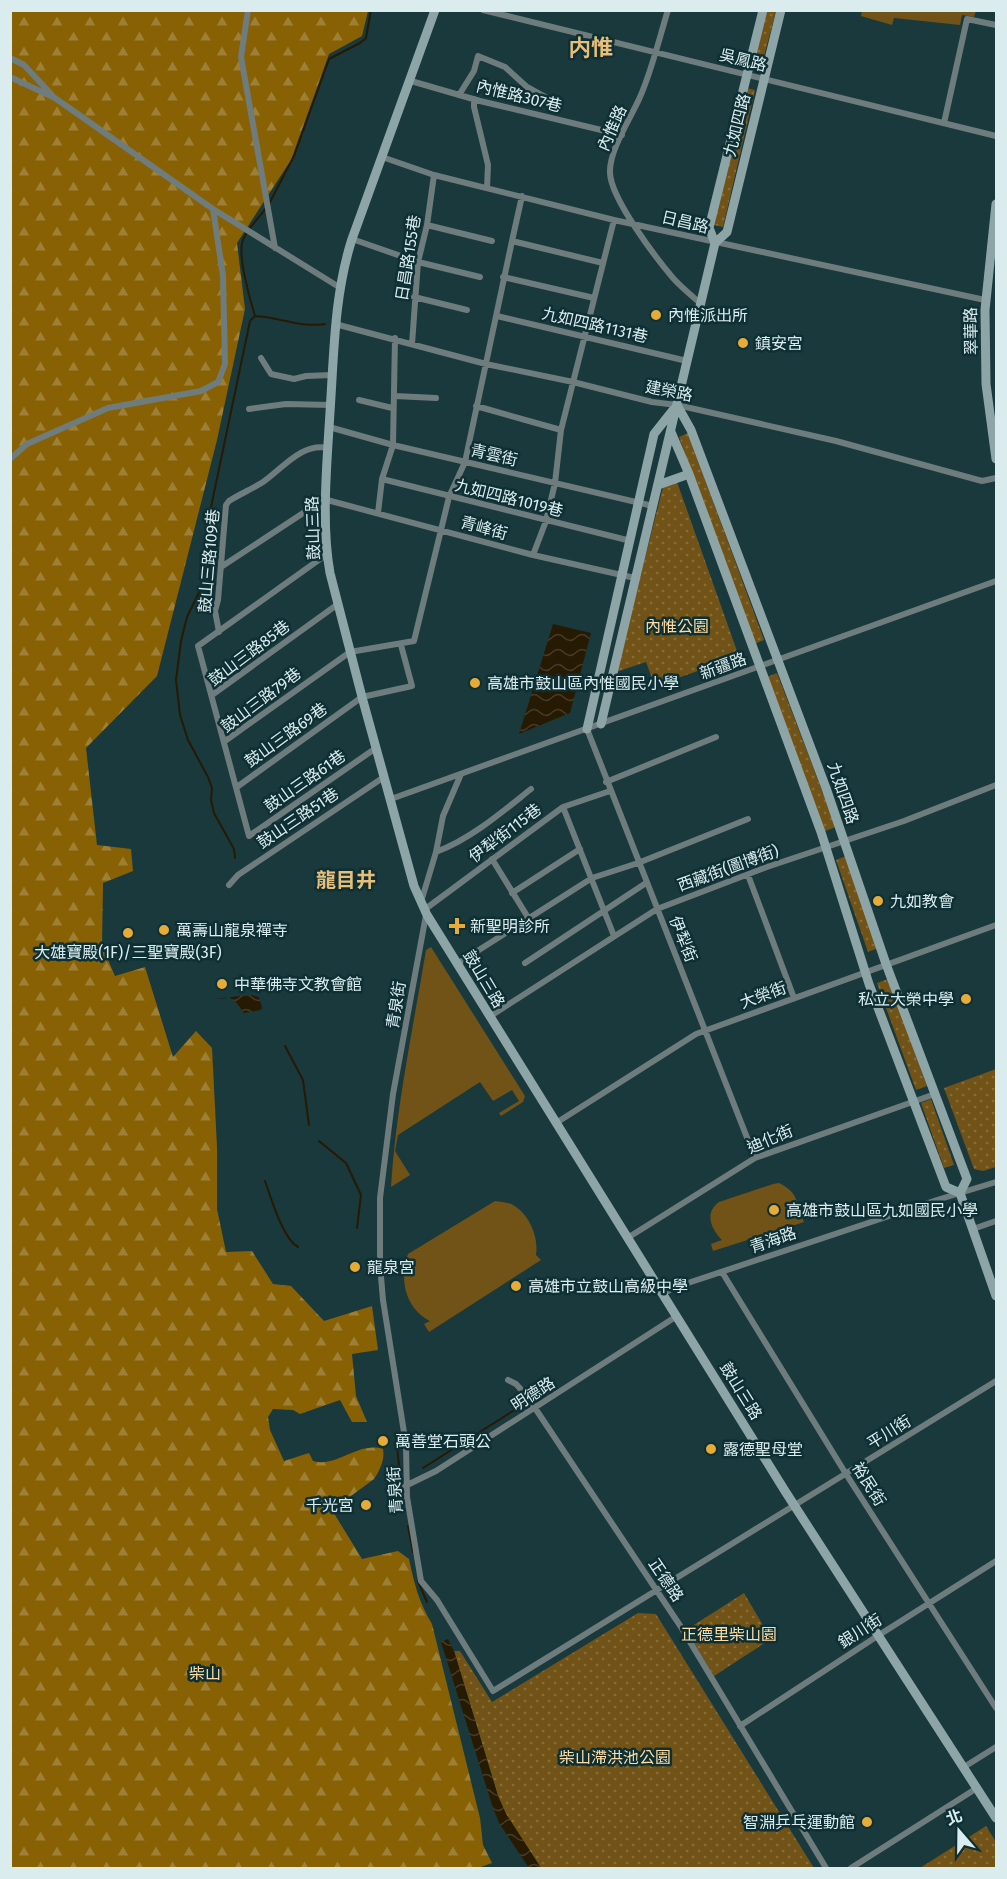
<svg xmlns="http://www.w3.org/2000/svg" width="1007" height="1879" font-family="'Fira Sans','Noto Sans TC',sans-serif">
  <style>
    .grass { fill: #725317 }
    .forest { fill: url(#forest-firs) }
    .park { fill: url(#park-dots) }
    .water { fill: url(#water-waves) }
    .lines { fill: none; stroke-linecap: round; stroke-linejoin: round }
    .stream { stroke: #271a03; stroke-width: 2 }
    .street { stroke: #6e7c7e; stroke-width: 6 }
    .secondary { stroke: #8ea5a8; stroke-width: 9 }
    .poi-dot { fill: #e7ac37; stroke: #0e2f33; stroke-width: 2 }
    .labels { text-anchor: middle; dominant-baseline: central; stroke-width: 5; stroke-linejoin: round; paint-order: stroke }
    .street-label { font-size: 16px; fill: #daecee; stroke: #0e2f33 }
    .poi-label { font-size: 16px; fill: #daecee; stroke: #0e2f33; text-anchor: start }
    .park-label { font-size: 16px; fill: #fedca4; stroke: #0e2f33 }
    .quarter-label { font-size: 20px; font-weight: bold; fill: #e8bf79; stroke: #0e2f33 }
    .district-label { font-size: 22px; font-weight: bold; fill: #e8bf79; stroke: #0e2f33 }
  </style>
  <defs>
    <pattern id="forest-firs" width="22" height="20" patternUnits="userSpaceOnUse" patternTransform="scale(1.5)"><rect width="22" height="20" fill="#896105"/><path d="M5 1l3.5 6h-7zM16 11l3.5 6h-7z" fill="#9e7f36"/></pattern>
    <pattern id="park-dots" width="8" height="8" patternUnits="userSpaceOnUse" patternTransform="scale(1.5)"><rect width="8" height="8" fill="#725317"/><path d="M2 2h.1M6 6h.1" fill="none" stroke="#866c39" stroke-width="1.8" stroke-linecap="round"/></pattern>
    <pattern id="water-waves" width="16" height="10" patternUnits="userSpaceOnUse" patternTransform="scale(1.5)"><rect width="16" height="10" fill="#271a03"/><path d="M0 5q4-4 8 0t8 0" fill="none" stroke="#463b28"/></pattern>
  </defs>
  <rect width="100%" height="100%" fill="#19393d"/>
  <path class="grass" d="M862 10 976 11 974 17 962 15 960 25 894 18 892 25 861 16Z
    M431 947 525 1096 523 1102 501 1116 499 1113 519 1101 512 1090 493 1101 480 1082 398 1135 395 1151 410 1175 391 1187C396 1107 413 1029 426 950Z
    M779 1183C793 1189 802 1202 795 1217L801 1215 804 1222 713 1251 711 1244 722 1240C711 1229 704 1213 719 1202L773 1184Z
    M495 1201C500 1202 508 1202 513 1205 529 1214 539 1237 536 1255L541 1260 429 1332 424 1324 430 1321C405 1308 399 1279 408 1254Z"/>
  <path class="forest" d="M11 11H368L362 36 329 54 291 160 237 243 245 309 217 440 157 676 86 748 97 845 131 849 133 871 103 883 102 946 115 976 145 967 173 1057 196 1031 212 1048 217 1147V1209L226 1252 252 1251 273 1284 291 1286 324 1321 372 1306 378 1350 352 1354 356 1396 367 1422H352L340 1400 300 1414 293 1410 273 1409 268 1417 270 1430 284 1461 309 1453 313 1461C337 1468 358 1441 383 1449 385 1459 380 1470 374 1479L332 1510 362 1559 398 1551 409 1559C414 1583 419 1603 432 1624L480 1818 483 1845 492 1863 478 1868H11Z"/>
  <path class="park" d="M767 11H776L763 60 755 58Z
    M746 88 755 90 723 227 714 225Z
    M688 433 764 640 754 644 679 437Z
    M677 482 737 651 732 659 655 686 646 662 616 672 663 487Z
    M777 673 836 827 825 831 767 677Z
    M846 856 878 948 868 952 836 860Z
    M888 979 927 1086 916 1090 877 983Z
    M996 1069V1167L983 1171 974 1169 944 1088Z
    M931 1099 954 1165 944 1168 921 1103Z
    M744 1593 771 1639 714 1676 686 1630Z
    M638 1613 656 1614 814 1868H541L506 1814 498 1796 454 1651H460L492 1702Z
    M986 1826 996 1842V1868H920Z"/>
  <path class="water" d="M553 624 591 633 570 713 519 734Z
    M251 995 259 997 262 1008 260 1010 244 1013 236 1002 230 998 212 999Z
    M448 1639 454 1651 498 1796 506 1814 541 1868H529L499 1823 492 1805 441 1642Z"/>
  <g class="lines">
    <path class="stream" d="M269 204 294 156 329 59 360 43 366 38 371 10
      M255 316C280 317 299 328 325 324
      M235 858 234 849 214 813 211 800 212 788 208 777 188 740 180 715 176 680 181 641 187 617 203 584 211 507 250 321 255 316C250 300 237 254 243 240 247 229 259 218 266 208
      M285 1046 303 1080 309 1125
      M319 1141 346 1163 361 1195 357 1228
      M265 1181C271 1198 283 1239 298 1247
      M396 1438 399 1465
      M423 1468 524 1404
      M408 1526 413 1552
      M418 1581 427 1602"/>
    <path class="street" d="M248 10 241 57 275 248
      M483 10 996 136
      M668 10C659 39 652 70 640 97 631 118 609 150 610 173 611 199 656 258 673 278 681 287 691 295 700 303
      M10 58 24 65 52 95
      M10 77 55 98 213 209 223 276 225 364 218 382 201 391 108 408 27 444 10 459
      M411 81 480 101 622 135
      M459 95 474 71 478 56 505 67 527 87 547 98
      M474 99V107L488 165 487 188
      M944 123 967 19 996 25
      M382 157 434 175 614 220 985 300
      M522 196 512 241 603 263
      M213 209 339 287
      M427 225 492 241
      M352 239 418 262 480 277
      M503 277 594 298
      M414 297 467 310
      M497 316 687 361
      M335 324 486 364 573 382 652 402 677 405 836 441 982 481 996 478
      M412 344 418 262 427 225 434 175
      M261 358 271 374 294 379 306 376 332 375
      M395 396 436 398
      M359 400 392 408
      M476 406 561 430 614 220
      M249 409 286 404 331 405
      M329 427 393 445 653 506
      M382 479 631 541
      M327 500 533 555 635 578
      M378 513 382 479 393 445 395 338
      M327 554 198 646 249 836 376 748
      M533 555 546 521 555 483 561 430
      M221 567 326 498
      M219 632 215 611 218 600 226 505 229 501C240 494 252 489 263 482 282 469 302 442 328 448
      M212 695 338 604
      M587 729 755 1158
      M225 741 350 652 414 641 449 497 465 462 512 241
      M606 782 716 737
      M237 787 362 697 412 686 401 645
      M391 799 996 581
      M563 807 614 936
      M436 852C471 839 502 812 531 789
      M492 859 529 919
      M748 875 794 998
      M229 885 238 875 384 777
      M512 893 580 849
      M421 902 436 852 443 816 461 774
      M424 910 563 807 610 791
      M426 915 393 1094 380 1198V1265L383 1300 406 1445 407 1497 421 1581 437 1600 493 1691 996 1381
      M525 963 646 883
      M457 964 592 878 638 863 748 819
      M489 1017 657 909 767 867 904 821 996 785
      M556 1123 696 1034 996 925
      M973 1229 996 1221
      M629 1237 755 1158 935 1094
      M722 1272 846 1474 996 1708
      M663 1294 673 1288 937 1200 996 1182
      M508 1380 516 1384 527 1396 681 1627 826 1868
      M401 1488 436 1471 677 1316
      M740 1726 879 1635 996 1561
      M964 1767 996 1747
      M851 1868 977 1788"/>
    <path class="secondary" d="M435 10 352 239C334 295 334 354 330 412 327 463 321 524 330 573L362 697 414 886 427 915 785 1491 996 1818
      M996 204 985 310 986 384 996 459
      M715 243 709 228 763 10
      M677 405 691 430 826 788 886 964 967 1179 960 1193 996 1296
      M671 432 689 474 821 832 869 984 946 1187 960 1193
      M658 485 689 474
      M601 724 715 243 727 232 781 10
      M587 729 654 434 673 410"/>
  </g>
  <g class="poi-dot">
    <circle cx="656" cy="315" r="6"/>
    <circle cx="743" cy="343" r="6"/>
    <circle cx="475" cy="683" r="6"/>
    <circle cx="878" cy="901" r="6"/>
    <path d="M454 917h6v6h6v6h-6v6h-6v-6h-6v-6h6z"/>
    <circle cx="164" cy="930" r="6"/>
    <circle cx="128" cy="933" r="6"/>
    <circle cx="222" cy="984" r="6"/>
    <circle cx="966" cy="999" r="6"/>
    <circle cx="774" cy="1210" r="6"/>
    <circle cx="355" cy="1267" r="6"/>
    <circle cx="516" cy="1286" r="6"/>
    <circle cx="383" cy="1441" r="6"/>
    <circle cx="711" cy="1449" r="6"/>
    <circle cx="366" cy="1505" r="6"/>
    <circle cx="867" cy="1822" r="6"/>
  </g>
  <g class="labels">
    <g class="street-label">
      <text transform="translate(743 60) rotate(14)">吳鳳路</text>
      <text transform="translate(519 96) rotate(14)">內惟路307巷</text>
      <text transform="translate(737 125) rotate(-76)">九如四路</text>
      <text transform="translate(612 128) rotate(-66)">內惟路</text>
      <text transform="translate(685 222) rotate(13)">日昌路</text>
      <text transform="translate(408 258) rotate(-81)">日昌路155巷</text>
      <text transform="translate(595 325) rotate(13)">九如四路1131巷</text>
      <text transform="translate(971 331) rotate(-91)">翠華路</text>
      <text transform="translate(669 391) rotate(11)">建榮路</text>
      <text transform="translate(494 455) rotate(13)">青雲街</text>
      <text transform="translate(509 498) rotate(14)">九如四路1019巷</text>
      <text transform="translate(313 528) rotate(-92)">鼓山三路</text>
      <text transform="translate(484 528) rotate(15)">青峰街</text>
      <text transform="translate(209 561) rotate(-85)">鼓山三路109巷</text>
      <text transform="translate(249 653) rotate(-37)">鼓山三路85巷</text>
      <text transform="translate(723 666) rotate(-20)">新疆路</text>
      <text transform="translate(261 700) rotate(-37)">鼓山三路79巷</text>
      <text transform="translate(286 735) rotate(-36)">鼓山三路69巷</text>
      <text transform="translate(305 781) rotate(-35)">鼓山三路61巷</text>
      <text transform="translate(843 793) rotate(71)">九如四路</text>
      <text transform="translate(298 818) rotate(-34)">鼓山三路51巷</text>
      <text transform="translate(505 833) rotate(-37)">伊犁街115巷</text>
      <text transform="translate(728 868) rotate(-20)">西藏街(圖博街)</text>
      <text transform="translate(683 939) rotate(68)">伊犁街</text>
      <text transform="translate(484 979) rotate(59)">鼓山三路</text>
      <text transform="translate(763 995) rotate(-20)">大榮街</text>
      <text transform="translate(396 1005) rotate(-81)">青泉街</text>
      <text transform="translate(770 1139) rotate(-23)">迪化街</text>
      <text transform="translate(773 1240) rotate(-19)">青海路</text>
      <text transform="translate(741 1391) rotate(58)">鼓山三路</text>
      <text transform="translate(533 1394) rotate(-33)">明德路</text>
      <text transform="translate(889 1432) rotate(-32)">平川街</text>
      <text transform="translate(869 1484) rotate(58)">裕民街</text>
      <text transform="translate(395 1490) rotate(-94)">青泉街</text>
      <text transform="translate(666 1580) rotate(56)">正德路</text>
      <text transform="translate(860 1631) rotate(-33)">銀川街</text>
    </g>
    <g class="poi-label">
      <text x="668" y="315">內惟派出所</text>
      <text x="755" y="343">鎮安宮</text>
      <text x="487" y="683">高雄市鼓山區內惟國民小學</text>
      <text x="890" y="901">九如教會</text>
      <text x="470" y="926">新聖明診所</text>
      <text x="176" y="930">萬壽山龍泉禪寺</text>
      <text x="128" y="952" text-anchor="middle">大雄寶殿(1F)/三聖寶殿(3F)</text>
      <text x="234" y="984">中華佛寺文教會館</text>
      <text x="954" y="999" text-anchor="end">私立大榮中學</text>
      <text x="786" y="1210">高雄市鼓山區九如國民小學</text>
      <text x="367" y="1267">龍泉宮</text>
      <text x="528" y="1286">高雄市立鼓山高級中學</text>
      <text x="395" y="1441">萬善堂石頭公</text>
      <text x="723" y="1449">露德聖母堂</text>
      <text x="354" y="1505" text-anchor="end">千光宮</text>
      <text x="855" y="1822" text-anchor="end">智淵乒乓運動館</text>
    </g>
    <g class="park-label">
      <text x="677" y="626">內惟公園</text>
      <text x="729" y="1634">正德里柴山園</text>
      <text x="205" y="1673">柴山</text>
      <text x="615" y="1757">柴山滯洪池公園</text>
    </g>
    <g class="quarter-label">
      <text x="346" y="880">龍目井</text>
    </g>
    <g class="district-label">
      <text x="591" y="47">内惟</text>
    </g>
  </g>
  <rect width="1007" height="1879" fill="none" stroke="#daecee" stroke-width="24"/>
  <g transform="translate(959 1831) rotate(340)" stroke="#0e2f33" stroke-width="4.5" paint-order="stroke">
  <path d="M0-4.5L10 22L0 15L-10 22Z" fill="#daecee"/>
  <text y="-9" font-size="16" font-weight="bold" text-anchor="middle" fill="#daecee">北</text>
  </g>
</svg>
